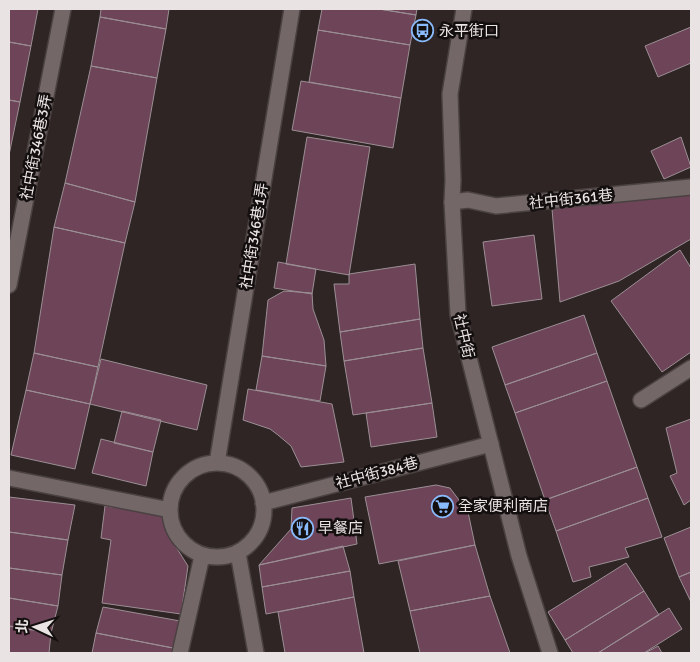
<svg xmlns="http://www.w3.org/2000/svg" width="700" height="662" font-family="Signika,'Noto Sans TC',sans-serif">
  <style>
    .building { fill: #6d4458; stroke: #9b8f94 }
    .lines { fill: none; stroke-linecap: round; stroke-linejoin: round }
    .lane-casing { stroke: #4a4141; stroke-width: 18 }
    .street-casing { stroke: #4a4141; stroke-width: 18 }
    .lane { stroke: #736768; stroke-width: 15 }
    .street { stroke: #736768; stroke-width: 15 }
    .labels { text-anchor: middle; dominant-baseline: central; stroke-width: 5; stroke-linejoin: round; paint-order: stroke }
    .poi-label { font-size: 15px; fill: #eae3e3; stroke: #140f0f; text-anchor: start }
    .street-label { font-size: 15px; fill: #eae3e3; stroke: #140f0f }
  </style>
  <rect width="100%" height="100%" fill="#2f2525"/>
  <path class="building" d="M9 9H38L31 46 9 42Z
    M101 9H169L166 29 100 17Z
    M322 9H379L416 15 410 45 318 30Z
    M379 9H417L416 15Z
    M100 17 166 29 157 78 91 66Z
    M691 27V63L658 77 645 46Z
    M318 30 410 45 401 98 309 82Z
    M9 42 31 46 20 102 9 100Z
    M91 66 157 78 135 202 65 183Z
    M301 81 401 98 393 148 292 130Z
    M9 100 20 102 9 155Z
    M307 137 370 147 349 275 286 264Z
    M681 137 691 167 664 179 651 151Z
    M65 183 135 202 125 243 54 227Z
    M691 194V239L619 281 560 302 552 209Z
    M54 227 125 243 98 367 34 353Z
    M534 235 542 299 492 306 483 242Z
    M680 250 691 268V352L662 372 611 301Z
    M278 262 316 269 312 294 274 288Z
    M415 264 420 319 340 332 334 284H349V274Z
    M284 291 312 293 313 309 324 340 326 366 262 356 268 300Z
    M584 315 597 353 505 385 492 347Z
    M420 319 423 348 344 361 340 332Z
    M423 348 432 403 353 415 344 361Z
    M34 353 98 367 90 404 26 390Z
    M597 353 607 381 515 413 505 385Z
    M262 356 326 366 320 401 256 390Z
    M101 359 207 385 197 430 90 404Z
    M607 381 637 467 545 500 515 413Z
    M248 389 332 404 344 462 301 467 291 446 278 435 270 429 243 420Z
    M26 390 90 404 75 469 11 455Z
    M432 403 437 437 371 447 366 413Z
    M122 411 161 420 153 452 114 443Z
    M691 419V500L684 505 670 476 677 473 666 428Z
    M101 439 153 452 146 486 92 473Z
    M637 467 648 498 556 531 545 500Z
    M436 485 450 488 468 512 475 545 379 564 365 497Z
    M9 497 75 505 68 540 9 532Z
    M351 498 357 544 259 565 291 529 292 508Z
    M648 498 662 537 625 548 629 557 589 567 591 577 573 582 556 531Z
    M105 506 165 515 171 539 188 566 181 614 102 603 111 540 101 538Z
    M691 527V572L679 577 664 538Z
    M9 532 68 540 62 575 9 568Z
    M475 545 490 596 410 611 398 561Z
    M343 546 350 571 262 587 259 565Z
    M626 563 644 591 565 640 548 612Z
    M9 568 62 575 58 606 9 598Z
    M350 571 354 597 266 614 262 587Z
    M691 572V602L679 577Z
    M644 591 659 615 598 653H573L565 640Z
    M490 596 510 653H420L410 611Z
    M354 597 364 653H285L278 612Z
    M9 598 58 606 51 633 9 626Z
    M103 607 180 621 173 648 96 633Z
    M669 608 682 629 644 653H598Z
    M9 626 51 633 49 653H9Z
    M96 633 173 648 172 653H92Z
    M658 646 662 653H645Z"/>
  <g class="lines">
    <defs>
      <path id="lane" d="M452 202 468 200 496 206 691 187
        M9 285 63 9
        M641 400 691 368
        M217 463 292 9
        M170 510a47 47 0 1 1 94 0a47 47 0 1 1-94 0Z
        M9 478 170 510
        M263 503 491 444
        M238 553 256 653
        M180 653 202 556"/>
      <path id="street" d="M464 9 450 94 453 180 452 202 458 314 519 556 550 653"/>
    </defs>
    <use href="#lane" class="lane-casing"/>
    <use href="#street" class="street-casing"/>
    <use href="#lane" class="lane"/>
    <use href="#street" class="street"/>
  </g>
  <defs>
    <symbol id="bus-ring" viewBox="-11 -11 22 22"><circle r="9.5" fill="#140f0f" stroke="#89bafc" stroke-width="1.5"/><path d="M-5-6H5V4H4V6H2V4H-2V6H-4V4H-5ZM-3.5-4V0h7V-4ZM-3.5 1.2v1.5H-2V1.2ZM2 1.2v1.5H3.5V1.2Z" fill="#89bafc"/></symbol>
    <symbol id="supermarket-ring" viewBox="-11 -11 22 22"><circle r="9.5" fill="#140f0f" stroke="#89bafc" stroke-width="1.5"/><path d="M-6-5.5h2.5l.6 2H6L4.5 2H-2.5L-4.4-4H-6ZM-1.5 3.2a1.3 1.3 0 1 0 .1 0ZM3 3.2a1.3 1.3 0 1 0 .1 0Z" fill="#89bafc"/></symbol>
    <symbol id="restaurant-ring" viewBox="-11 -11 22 22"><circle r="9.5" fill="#140f0f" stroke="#89bafc" stroke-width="1.5"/><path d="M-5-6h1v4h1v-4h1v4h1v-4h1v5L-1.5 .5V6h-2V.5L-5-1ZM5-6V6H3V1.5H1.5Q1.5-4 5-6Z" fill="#89bafc"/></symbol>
  </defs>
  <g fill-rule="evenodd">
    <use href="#bus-ring" x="410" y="18" width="25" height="25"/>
    <use href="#supermarket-ring" x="430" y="494" width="25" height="25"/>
    <use href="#restaurant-ring" x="290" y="516" width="25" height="25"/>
  </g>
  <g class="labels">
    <g class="poi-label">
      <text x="439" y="31">永平街口</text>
      <text x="458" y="506">全家便利商店</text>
      <text x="318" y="528">早餐店</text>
    </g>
    <g class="street-label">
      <text transform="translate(36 147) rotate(-79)">社中街346巷3弄</text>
      <text transform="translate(571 199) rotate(-6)">社中街361巷</text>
      <text transform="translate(254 236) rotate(-81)">社中街346巷1弄</text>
      <text transform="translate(464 336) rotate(77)">社中街</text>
      <text transform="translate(377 473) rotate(-15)">社中街384巷</text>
    </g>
  </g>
  <rect width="700" height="662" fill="none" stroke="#eae3e3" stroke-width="20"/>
  <g transform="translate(35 627) rotate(274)" stroke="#140f0f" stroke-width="4" paint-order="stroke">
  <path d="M0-4L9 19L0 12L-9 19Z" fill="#eae3e3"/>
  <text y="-8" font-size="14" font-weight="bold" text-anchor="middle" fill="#eae3e3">北</text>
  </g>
</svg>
